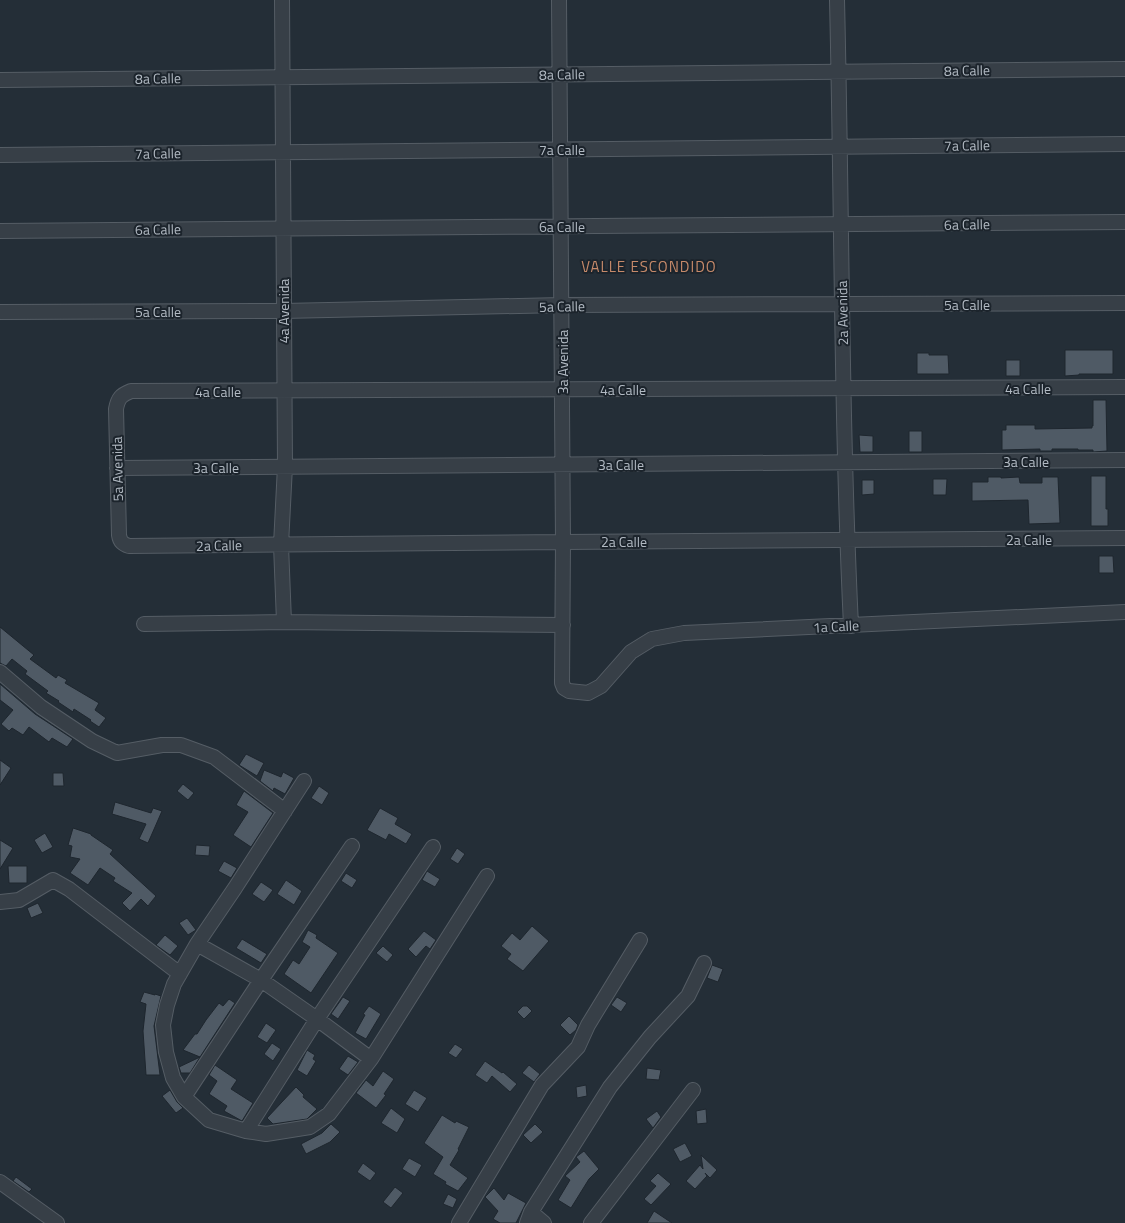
<svg xmlns="http://www.w3.org/2000/svg" width="1125" height="1223" font-family="'Titillium Web',sans-serif">
  <style>
    .building { fill: #4f5a65; stroke: #1e262e }
    .lines { fill: none; stroke-linecap: round; stroke-linejoin: round }
    .minor-casing { stroke: #555d65; stroke-width: 16 }
    .minor { stroke: #373f47; stroke-width: 14 }
    .labels { text-anchor: middle; dominant-baseline: central; stroke-width: 4; stroke-linejoin: round; paint-order: stroke }
    .street-label { font-size: 14px; fill: #b2bac3; stroke: #1c242c }
    .neighbourhood-label { font-size: 15px; letter-spacing: 1px; fill: #c68a6a; stroke: #1c242c }
  </style>
  <rect width="100%" height="100%" fill="#242e37"/>
  <path class="building" d="M1065 350H1113V374H1079V375L1065 376Z
    M917 353H929V355H948L949 374H917Z
    M1006 360H1020V376H1006Z
    M1093 400H1106L1107 451 1093 452V450H1078V449H1052V451H1040V449L1002 450V430H1006V425H1035V429L1092 428V426H1093Z
    M909 431H922V452H909Z
    M859 435 873 436V452H860Z
    M1091 476H1106V509H1108V526H1091Z
    M988 477H1001V478L1019 477 1020 483H1042V477H1058L1060 523 1029 524 1028 500 972 501V482H988Z
    M933 479H947L946 495H933Z
    M862 480H874V494L862 495Z
    M1099 556H1113L1114 573H1099Z
    M0 627 34 655 30 659 56 678 58 675 67 680 65 683 99 703 95 710 106 718 99 727 90 721 91 720 74 709 73 712 58 702 59 701 46 693 48 691 25 674 27 671 12 659 6 666 0 663Z
    M0 684 35 714 73 739 67 747 52 738 49 742 29 727 23 735 12 728 9 731 1 724 13 710 0 700Z
    M246 754 264 763 257 776 239 765Z
    M0 760 11 768 0 785Z
    M264 770 281 777 283 772 294 778 285 794 274 788 273 791 260 781Z
    M53 773H63L64 786H53Z
    M183 784 194 793 188 800 177 791Z
    M319 786 329 793 322 805 311 798Z
    M244 791 273 813 251 847 233 835 248 812 236 805Z
    M115 802 151 813 153 808 162 811 148 843 139 839 146 824 112 814Z
    M380 808 398 818 395 824 412 834 406 844 389 834 386 840 367 830Z
    M73 828 91 834V835L113 850 110 854 156 896 148 906 141 899 130 911 122 903 132 893 113 881 115 878 100 868 88 885 70 873 80 859 70 857 72 846 68 845Z
    M45 833 53 847 42 853 34 840Z
    M0 840 13 848 0 869Z
    M196 845 210 846 209 856 195 855Z
    M457 848 465 854 458 864 450 859Z
    M224 861 237 868 231 878 218 871Z
    M8 866H27V883H9Z
    M427 871 440 879 435 887 422 880Z
    M346 873 357 880 352 888 341 881Z
    M286 880 302 891 294 905 277 894Z
    M261 882 273 890 264 902 252 894Z
    M38 903 43 913 31 918 27 908Z
    M187 918 196 930 188 935 179 923Z
    M532 926 549 941 523 971 507 959 511 954 501 946 512 933 520 940Z
    M308 930 317 935 316 938 338 953 311 993 284 974 293 960 299 964 310 947 302 942Z
    M424 931 436 940 430 949 426 946 416 957 408 949Z
    M165 935 178 946 170 955 156 945Z
    M242 939 267 954 261 963 236 948Z
    M383 946 393 955 387 962 376 953Z
    M712 965 723 969 718 982 707 978Z
    M144 992 155 995V994L161 996 154 1026 160 1075H146L143 1031 146 1004 140 1002Z
    M343 997 350 1001 338 1019 331 1014Z
    M617 997 627 1003 621 1012 611 1005Z
    M229 999 235 1003 200 1057 183 1050 195 1034H197L206 1020 219 1003 223 1006Z
    M369 1006 381 1014 366 1039 355 1033 365 1015 363 1014Z
    M523 1006H527L532 1011 524 1019 517 1012Z
    M569 1016 578 1025 576 1030 570 1035 560 1025Z
    M266 1023 276 1030 267 1043 257 1037Z
    M272 1043 281 1049 273 1061 264 1054Z
    M455 1044 463 1049 456 1058 448 1053Z
    M307 1050 315 1055 313 1059 316 1061 307 1076 297 1070Z
    M348 1056 358 1062 348 1075 339 1069Z
    M200 1057 190 1073H181L179 1067Z
    M485 1061 502 1073 503 1072 517 1084 510 1092 492 1076 487 1083 475 1075Z
    M215 1065 237 1080 231 1089 253 1103 242 1121 224 1111 227 1106 209 1094 217 1081 209 1075Z
    M529 1065 540 1074 534 1082 522 1073Z
    M647 1068 661 1070 659 1080 646 1079Z
    M383 1071 394 1079 384 1094 386 1095 376 1108 356 1093 366 1080 373 1086Z
    M586 1085 587 1096 577 1098 576 1087Z
    M296 1087 304 1095 303 1097 317 1109 307 1119 273 1124 267 1118Z
    M170 1090 177 1102 183 1108 176 1113 162 1096Z
    M414 1090 427 1098 418 1112 405 1104Z
    M391 1108 405 1119 397 1133 381 1123Z
    M706 1109 707 1123 697 1124 696 1111Z
    M657 1111 661 1117 653 1128 646 1119Z
    M442 1115 455 1123 456 1121 469 1127 458 1149 459 1150 450 1165 468 1178 458 1191 445 1184 446 1182 433 1174 443 1157 424 1143Z
    M331 1124 340 1132 330 1142 306 1154 301 1144 322 1133Z
    M535 1124 543 1132 531 1143 523 1135Z
    M685 1143 692 1156 680 1162 673 1149Z
    M584 1151 599 1169 589 1179 571 1208 558 1200 570 1180 565 1176 580 1162 576 1157Z
    M701 1155 717 1170 710 1178 705 1173 707 1176 695 1189 686 1181 700 1165 703 1169Z
    M409 1158 422 1165 415 1177 402 1169Z
    M363 1163 376 1173 370 1181 357 1172Z
    M658 1173 671 1184 651 1205 644 1199 656 1186 650 1181Z
    M16 1177 32 1189 29 1192 13 1181Z
    M395 1187 403 1193 391 1208 383 1202Z
    M494 1188 504 1200 508 1193 526 1203 516 1223H500L493 1219 498 1211 485 1197Z
    M448 1194 457 1199 453 1208 443 1204Z
    M654 1211 672 1223H647Z"/>
  <g class="lines">
    <defs>
      <path id="minor" d="M282 0 285 466 281 545 284 622
        M559 0 563 542 562 683 564 688 569 691 588 693 601 686 631 652 652 639 684 633 1125 612
        M837 0C842 209 841 417 851 626
        M0 80 1125 69
        M0 155 1125 144
        M0 231C375 226 750 226 1125 222
        M0 312 283 311 562 305 1125 303
        M1125 387 131 391C121 395 118 398 116 409L119 535C120 542 123 544 129 546L563 542 1125 538
        M117 468 1125 460
        M144 624 284 622 563 625
        M0 672 41 707 92 741 117 753 162 745H181L214 757 285 811
        M304 781 235 888 197 944 174 984 167 1005 163 1025 166 1052 173 1078 184 1097 209 1120 246 1131 266 1134 310 1127 329 1114 371 1059 487 876
        M0 902 19 900 53 880 69 889 180 974
        M197 944 261 980 317 1019 371 1059
        M184 1097 261 980 352 846
        M246 1131 317 1019 433 847
        M0 1182 57 1223
        M531 1212 544 1223
        M459 1223 542 1085 578 1047 588 1025 640 940
        M527 1223 531 1212 610 1087 650 1037 688 996 704 963
        M591 1223 693 1090"/>
    </defs>
    <use href="#minor" class="minor-casing"/>
    <use href="#minor" class="minor"/>
  </g>
  <g class="labels">
    <g class="street-label">
      <text transform="translate(967 70) rotate(-1)">8a Calle</text>
      <text transform="translate(562 74) rotate(-1)">8a Calle</text>
      <text transform="translate(158 78) rotate(-1)">8a Calle</text>
      <text transform="translate(967 145) rotate(-1)">7a Calle</text>
      <text x="562" y="149">7a Calle</text>
      <text transform="translate(158 153) rotate(-1)">7a Calle</text>
      <text transform="translate(967 224) rotate(-1)">6a Calle</text>
      <text x="562" y="226">6a Calle</text>
      <text transform="translate(158 229) rotate(-1)">6a Calle</text>
      <text x="967" y="304">5a Calle</text>
      <text transform="translate(562 306) rotate(-1)">5a Calle</text>
      <text x="158" y="311">5a Calle</text>
      <text transform="translate(283 311) rotate(-90)">4a Avenida</text>
      <text transform="translate(842 313) rotate(-91)">2a Avenida</text>
      <text transform="translate(562 362) rotate(-90)">3a Avenida</text>
      <text x="1028" y="388">4a Calle</text>
      <text x="623" y="389">4a Calle</text>
      <text x="218" y="391">4a Calle</text>
      <text x="1026" y="461">3a Calle</text>
      <text x="621" y="464">3a Calle</text>
      <text x="216" y="467">3a Calle</text>
      <text transform="translate(117 469) rotate(-91)">5a Avenida</text>
      <text x="1029" y="539">2a Calle</text>
      <text x="624" y="541">2a Calle</text>
      <text transform="translate(219 545) rotate(-1)">2a Calle</text>
      <text transform="translate(836 626) rotate(-3)">1a Calle</text>
    </g>
    <g class="neighbourhood-label">
      <text x="649" y="266">VALLE ESCONDIDO</text>
    </g>
  </g>
</svg>
